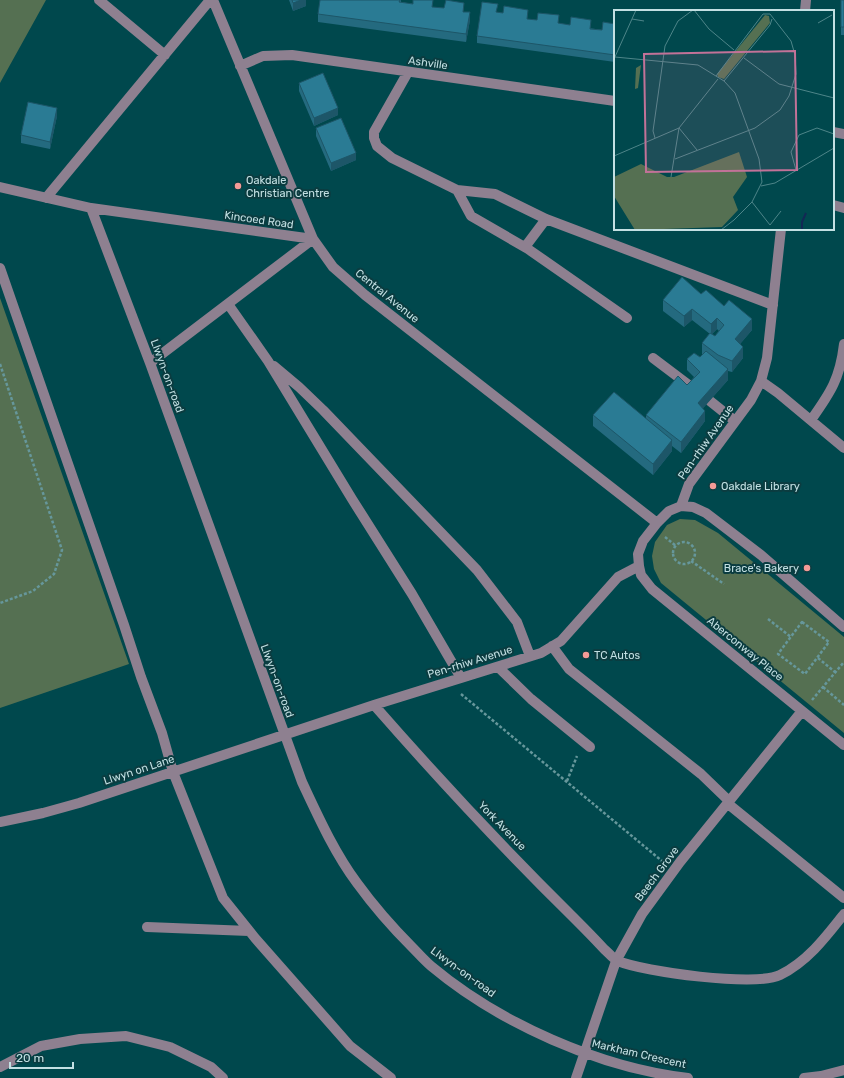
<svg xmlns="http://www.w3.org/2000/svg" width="844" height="1078" font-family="Rubik,sans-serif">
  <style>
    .green { fill: #557052 }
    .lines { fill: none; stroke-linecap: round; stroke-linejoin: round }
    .path { stroke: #66979b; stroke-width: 2.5; stroke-dasharray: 3 2; stroke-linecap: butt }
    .minor { stroke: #8e8090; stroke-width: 10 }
    .wall { fill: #246a7f; fill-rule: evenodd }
    .shaded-wall { fill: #1d5668 }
    .building { fill: #2a7b94; stroke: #1d5668 }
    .poi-dot { fill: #f59b97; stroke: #0b3c40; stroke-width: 1.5 }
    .labels { text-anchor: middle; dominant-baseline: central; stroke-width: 4; stroke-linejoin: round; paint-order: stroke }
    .street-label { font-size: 11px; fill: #c3e0e3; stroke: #0b3c40 }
    .poi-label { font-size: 11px; fill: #c3e0e3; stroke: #0b3c40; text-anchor: start }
    .inset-river { fill: none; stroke: #132854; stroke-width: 2 }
    .inset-road { fill: none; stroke: #4e8589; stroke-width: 1 }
    .view { fill: #c27298; fill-opacity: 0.15; stroke: #c27298; stroke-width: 2 }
    .inset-edge { fill: none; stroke: #c3e0e3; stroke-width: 2 }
  </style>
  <rect width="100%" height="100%" fill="#00484d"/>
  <path class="green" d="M0 0H46L0 83Z
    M0 298 129 664 0 708Z
    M680 519 695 520 718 533 844 637V733L661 583 654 569 652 556 655 542 667 525Z"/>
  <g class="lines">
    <path class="path" d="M0 364 62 550 54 574 33 591 0 603
      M665 537 676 546
      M673 553a11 11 0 1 1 22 0a11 11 0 1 1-22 0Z
      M691 561 724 584
      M768 619 791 637
      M802 622 829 642 805 674 778 654Z
      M818 658 835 672
      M823 687 844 705
      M461 694 662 861
      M812 700 844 662
      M567 781 577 756"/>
    <path class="minor" d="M99 0 165 55
      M213 0 313 239 333 267 365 295 657 523
      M805 11 806 0
      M240 66 263 56 292 55 615 101
      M408 72 374 132V138L377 146 392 158 457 190 495 194 546 219 773 305
      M833 132 844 134
      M0 187 91 208 313 239 150 363
      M457 190 471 216 528 249 627 318
      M46 198 210 0
      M833 205 844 208
      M91 208 150 363 302 782C318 816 334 852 357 883 373 905 392 927 412 947 418 953 424 960 431 966 499 1023 600 1068 688 1078
      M525 247 546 219
      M0 268 124 625 141 677 162 733 173 772 223 898 255 938 350 1046 391 1078
      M228 304 268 361 352 499 412 594 461 678
      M653 358 694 389
      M274 366 299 387 323 410 477 570 517 622 530 656
      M761 381 778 393 844 448
      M710 401 735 421
      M811 420C831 392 840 378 844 344
      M681 506 689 484 751 400 761 381 767 358 781 229
      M844 627 761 555 706 513 693 507 681 506 669 511 657 523 643 541 638 554 639 566 641 575 652 589 844 745
      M552 646 569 669 701 774 729 801
      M498 667 531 699 590 747
      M374 705C437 777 503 848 572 916 583 927 594 938 604 949 608 952 613 959 618 961 644 972 756 987 780 975 807 962 826 937 844 914
      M727 803 844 898
      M0 822 43 813 79 803 374 705 541 653 561 641 618 577 639 566
      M147 927 249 931
      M0 1067 41 1046 80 1039 126 1036 170 1047 211 1067 223 1078
      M576 1078 616 961 642 914 680 862 802 711
      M804 1078 821 1076 844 1070"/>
  </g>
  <path class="wall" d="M289 0H306V6L293 11Z
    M401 0V2L464 12 470 20 466 42 318 22V14Z
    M844 0V35H841V27Z
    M498 13 528 19 602 30 615 24V62L477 43V36Z
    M299 83 338 115 314 126 299 91Z
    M57 116 50 149 21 143V135Z
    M316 128 356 160 331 171 316 136Z
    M701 294 752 330 740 344 743 358 732 372 728 371V380L703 408 705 421 681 453 672 446V451L653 475 593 426V415L646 418V415L687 385 694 377 687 370V359L700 357 703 354H702V343L710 334 692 320 684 327 663 311V300ZM717 329 719 331 715 336 712 334Z"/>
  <path class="shaded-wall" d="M301 0H306V6L293 11V3Z
    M470 12V20L466 42V34Z
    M57 108V116L50 149V142Z
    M338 108V115L314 126V118Z
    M356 153V160L331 171V163Z
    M692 309V320L684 327V316Z
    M717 318V329L711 335V324Z
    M752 319V330L735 350V339Z
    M743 347V358L732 372V361Z
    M728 369V380L698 414V403Z
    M705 411V421L681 453V442Z
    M672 440V451L653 475V464Z"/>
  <path class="building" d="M292 0H301L293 3Z
    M320 0H400L399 2 413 4V0H433L432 7 444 8 446 0 464 3 463 12H470L466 34 318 14Z
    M841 0H844V27H841Z
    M482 2 498 4 496 12 503 13 504 6 528 10 527 19 537 20 538 13 559 15 558 23 570 25 571 17 591 20 590 29 602 30 603 22 615 24V55L477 36Z
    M323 73 338 108 314 118 299 83Z
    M28 102 57 108 50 142 21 135Z
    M341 118 356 153 331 163 316 128Z
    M682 277 701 294 706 290 724 306 729 300 752 319 735 339 743 347 732 361 718 355 702 343 710 333 715 336 724 325 717 318 711 324 692 309 684 316 663 300Z
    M706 351 728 369 698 403 705 411 681 442 646 415 678 376 687 385 700 372 687 359 694 353 700 357Z
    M614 392 672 440 653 464 593 415Z"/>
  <g class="poi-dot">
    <circle cx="238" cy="186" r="4"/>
    <circle cx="713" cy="486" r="4"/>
    <circle cx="807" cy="568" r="4"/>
    <circle cx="586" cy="655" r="4"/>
  </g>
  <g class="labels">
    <g class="street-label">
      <text transform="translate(428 63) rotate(8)">Ashville</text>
      <text transform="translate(259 220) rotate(8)">Kincoed Road</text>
      <text transform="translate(387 296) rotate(39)">Central Avenue</text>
      <text transform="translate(167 376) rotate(70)">Llwyn-on-road</text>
      <text transform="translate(706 442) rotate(-55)">Pen-rhiw Avenue</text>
      <text transform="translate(745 649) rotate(39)">Aberconway Place</text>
      <text transform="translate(470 662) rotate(-17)">Pen-rhiw Avenue</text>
      <text transform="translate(277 681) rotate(70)">Llwyn-on-road</text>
      <text transform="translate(139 770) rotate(-18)">Llwyn on Lane</text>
      <text transform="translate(502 826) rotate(46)">York Avenue</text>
      <text transform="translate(657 874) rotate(-53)">Beech Grove</text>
      <text transform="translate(463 972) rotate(36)">Llwyn-on-road</text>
      <text transform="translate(639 1054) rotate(13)">Markham Crescent</text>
    </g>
    <g class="poi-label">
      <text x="246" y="180">Oakdale<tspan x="246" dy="13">Christian Centre</tspan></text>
      <text x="721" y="486">Oakdale Library</text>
      <text x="799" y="568" text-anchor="end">Brace's Bakery</text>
      <text x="594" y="655">TC Autos</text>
    </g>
  </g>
  <g transform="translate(614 10)">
    <rect width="220" height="220" fill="#00484d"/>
    <path d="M151 5 155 6 156 13 110 69 104 67 103 64ZM27 55 24 78 21 79 22 58ZM125 142 133 167 119 187 124 200 108 217 21 220 0 186V167L27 154 53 167H60Z" fill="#557052"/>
    <path class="inset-river" d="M188 220V212L192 203"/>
    <path class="inset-road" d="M80 0 95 19 120 40M18 9 30 11M204 13 218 5M1 47 84 55 110 71 121 83 145 149 148 172 138 192 120 210 107 220M130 48 165 74 220 88M0 49 22 0M110 71 156 15 158 9M41 128 39 121 51 36 64 11 79 0M0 146 65 118 104 69M61 149 141 118 166 100 175 86 182 64 181 45 177 31 156 4H149L102 66M182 160 177 142 185 125 203 118 220 124M57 167 65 118 83 140M147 176 161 173 220 138M138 192 156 215 167 201"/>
    <path class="view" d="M181 41 183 160 32 162 30 44Z"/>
    <rect width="220" height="220" class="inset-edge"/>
  </g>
  <path d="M10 1062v6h63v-6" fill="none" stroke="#c3e0e3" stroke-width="2"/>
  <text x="16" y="1062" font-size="12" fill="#c3e0e3" stroke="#0b3c40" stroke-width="3" paint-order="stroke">20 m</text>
</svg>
